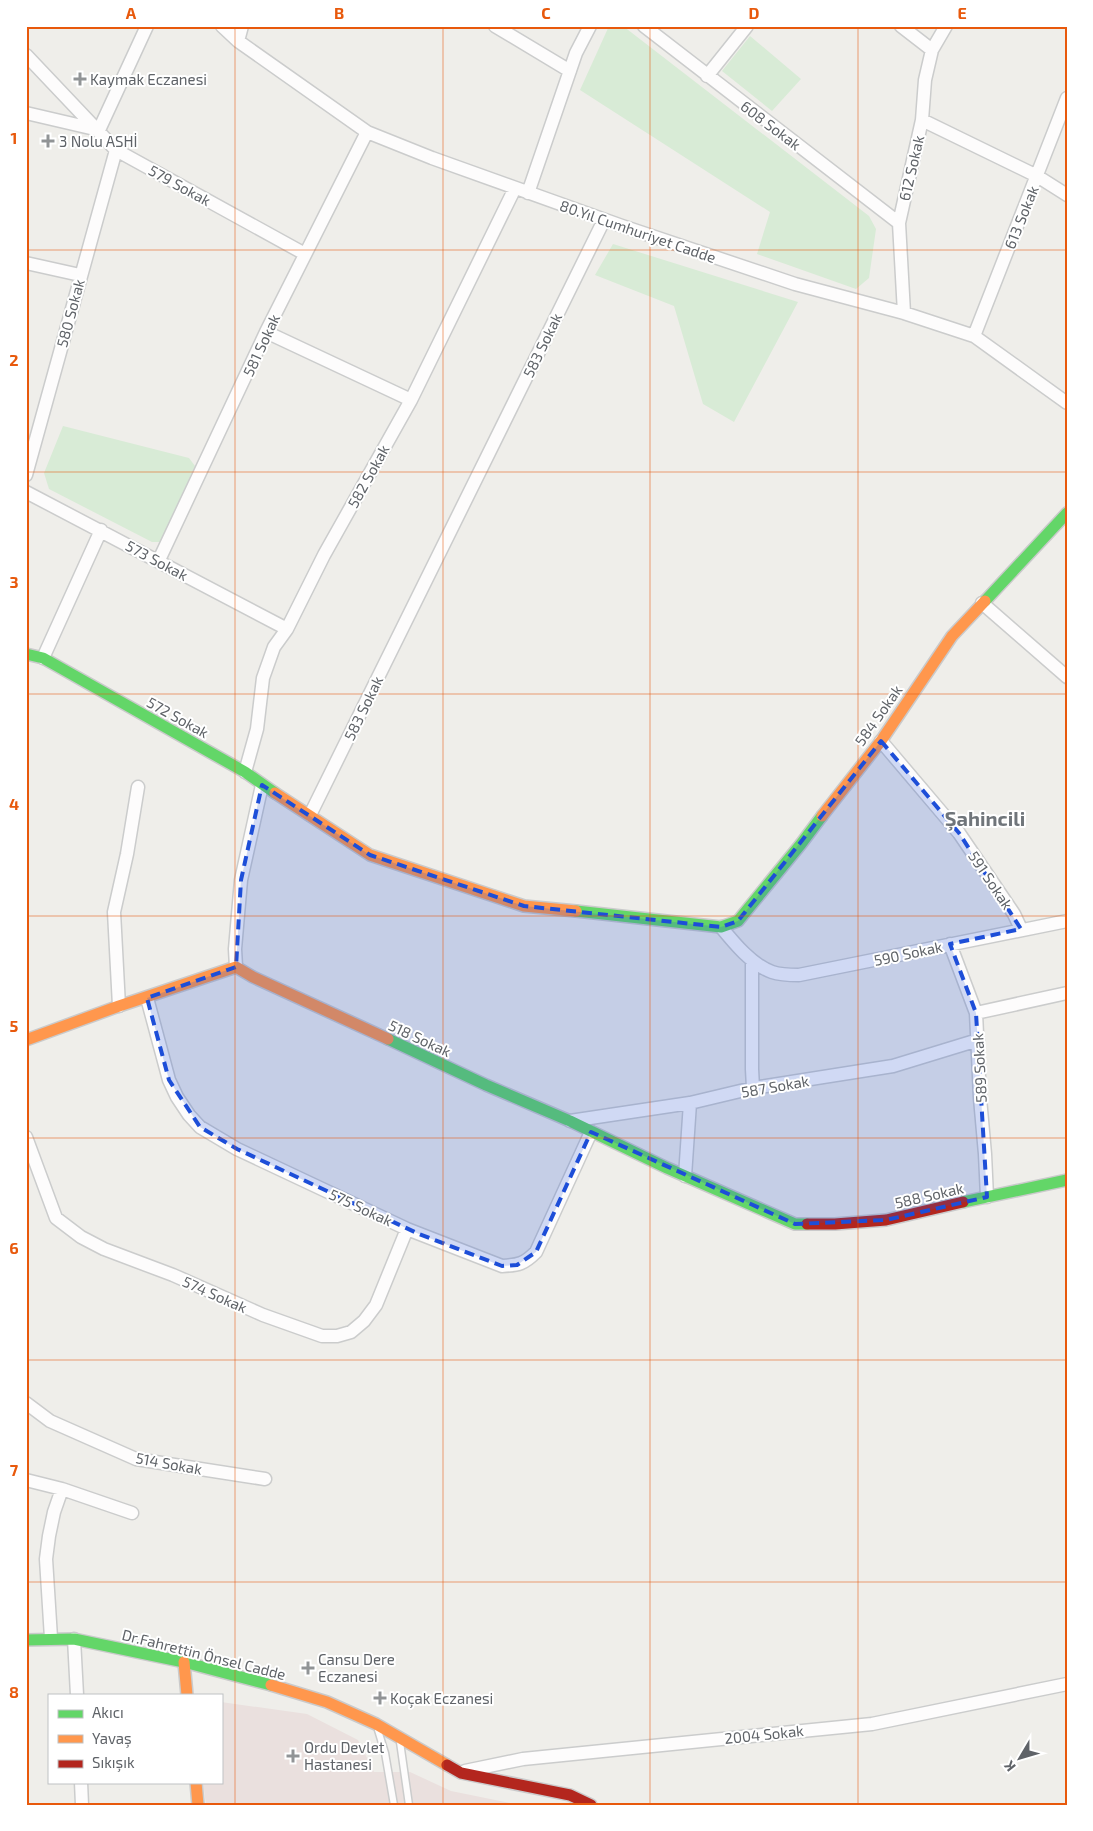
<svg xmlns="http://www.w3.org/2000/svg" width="1093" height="1831" font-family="'Exo 2',sans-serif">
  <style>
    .medical { fill: #eae0de }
    .green { fill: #d8ebd6 }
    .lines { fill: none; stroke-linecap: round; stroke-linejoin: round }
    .lane-casing { stroke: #cbcccc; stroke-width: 9 }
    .street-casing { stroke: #cbcccc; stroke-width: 15 }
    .fast-casing { stroke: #cacacb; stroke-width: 14 }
    .slow-casing { stroke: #cacacb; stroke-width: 14 }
    .jam-casing { stroke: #cacacb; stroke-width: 14 }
    .lane { stroke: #fdfcfc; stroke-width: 6 }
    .street { stroke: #fdfcfc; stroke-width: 12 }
    .fast { stroke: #63d668; stroke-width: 11 }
    .slow { stroke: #ff974d; stroke-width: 11 }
    .jam { stroke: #b3261e; stroke-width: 11 }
    .marked { fill: #1d4ed8; fill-opacity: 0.2; stroke: #1d4ed8; stroke-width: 4; stroke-dasharray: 10 6; stroke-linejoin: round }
    .grid { fill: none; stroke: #e8590c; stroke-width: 1; stroke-opacity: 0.55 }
    .poi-dot { fill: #919496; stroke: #fff; stroke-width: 2 }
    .labels { text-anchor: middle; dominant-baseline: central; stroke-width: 4; stroke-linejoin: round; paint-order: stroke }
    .poi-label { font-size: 15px; fill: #5f6368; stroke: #fff; text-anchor: start }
    .street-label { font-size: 15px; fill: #5f6368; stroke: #fff }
    .district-label { font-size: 20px; font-weight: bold; fill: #70757a; stroke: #fff }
    .neatline { fill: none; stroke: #e8590c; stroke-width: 2 }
    .grid-label { font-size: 16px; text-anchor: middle; font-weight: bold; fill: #e8590c }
  </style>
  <rect width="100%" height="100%" fill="#efeeea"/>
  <path class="medical" d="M221 1702 307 1714 358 1740 374 1772H410L451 1791 520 1805H206L203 1782H221Z"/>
  <path class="green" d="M609 26H623L869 216 876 229 869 278 856 289 757 254 770 212 580 90Z
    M750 36 801 79 772 111 722 71Z
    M613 244 798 302 734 422 703 404 674 306 595 275Z
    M63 426 189 458 195 466 161 542H152L49 489 44 473Z"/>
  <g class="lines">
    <defs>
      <path id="lane" d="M378 1730 385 1753 394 1805
        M400 1742 409 1805"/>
      <path id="street" d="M222 26 238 41 367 132 432 158 622 226 795 284 904 313 974 336 1067 403
        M495 26 570 71
        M644 26 899 223
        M901 26 932 50
        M238 41 242 26
        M26 55 116 150 305 254
        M707 76 747 26
        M26 113 99 130 147 26
        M922 120 1037 176 1067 195
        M528 193 576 53 590 26
        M26 263 80 275
        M904 313 899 223 922 120 925 80 932 50 946 26
        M266 332 411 400
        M974 336 1067 98
        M26 475 116 150
        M26 492 287 629
        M159 560 266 332 367 132
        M982 603 1067 677
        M43 658 101 530
        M881 741 959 833 1014 914 1021 929
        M245 772 257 729 263 678 274 647 287 629 324 555 411 400 515 188
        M310 815 604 220
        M721 927C734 943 752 965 772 972 781 975 790 975 799 975L1067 921
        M950 944 976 1013 980 1098 985 1154 987 1197
        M752 960V1069L753 1088
        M236 967 235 949 241 880 262 785
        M147 998 169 1080 177 1097 189 1115 200 1127 237 1149 407 1229 502 1266C519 1265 524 1264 536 1252L591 1132
        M119 1006 114 912 127 854 138 787
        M976 1013 1067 993
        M570 1121 690 1103 753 1088 893 1066 978 1040
        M26 1137 56 1218 81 1237 104 1249 173 1275 263 1315 322 1336H337L351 1332 364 1321 376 1305 407 1229
        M685 1176 690 1103
        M26 1403 50 1421 136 1459 265 1479
        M26 1480 62 1489 132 1513
        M51 1638 46 1559 49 1536 54 1512 62 1489
        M74 1639 77 1695
        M465 1771 523 1759 872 1724 1067 1684
        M81 1782 82 1805"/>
      <path id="fast" d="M985 601 1067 513
        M26 654 43 658 245 772 275 793
        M576 911 721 927 738 921 801 844 822 816
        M388 1039 486 1085 570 1121 667 1168 795 1224H807
        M963 1202 1067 1180
        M26 1640 74 1639 184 1662 271 1685"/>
      <path id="slow" d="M275 793 370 855 524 906 576 911
        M822 816 881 741 952 636 985 601
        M26 1040 119 1006 236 967 253 977 388 1039
        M184 1662 187 1695
        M271 1685 327 1702 376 1724 447 1765
        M196 1782 198 1805"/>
      <path id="jam" d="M807 1224H835L886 1220 963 1202
        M447 1765 461 1773 570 1795 591 1805"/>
    </defs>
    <use href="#lane" class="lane-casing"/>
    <use href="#street" class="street-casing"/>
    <use href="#fast" class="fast-casing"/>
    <use href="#slow" class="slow-casing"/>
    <use href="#jam" class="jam-casing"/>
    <use href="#lane" class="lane"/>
    <use href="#street" class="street"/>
    <use href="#fast" class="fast"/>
    <use href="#slow" class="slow"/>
    <use href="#jam" class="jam"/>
  </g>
  <path class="marked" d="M881 741 959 833 1021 929 950 944 976 1013 987 1197 886 1220 795 1224 591 1132 536 1252 517 1265 502 1266 419 1234 237 1149 200 1127 169 1080 147 998 236 967 241 880 262 785 370 855 524 906 721 927 738 921Z"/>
  <path class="grid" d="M235 26V1805M443 26V1805M650 26V1805M858 26V1805M26 250H1067M26 472H1067M26 694H1067M26 916H1067M26 1138H1067M26 1360H1067M26 1582H1067"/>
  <g class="poi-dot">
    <path d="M77.5 71.5h5v5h5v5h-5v5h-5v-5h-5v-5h5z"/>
    <path d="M45.5 133.5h5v5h5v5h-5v5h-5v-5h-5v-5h5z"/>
    <path d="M305.5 1660.5h5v5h5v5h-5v5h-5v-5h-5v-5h5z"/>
    <path d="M377.5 1690.5h5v5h5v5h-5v5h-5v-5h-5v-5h5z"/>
    <path d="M290.5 1748.5h5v5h5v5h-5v5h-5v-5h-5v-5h5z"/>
  </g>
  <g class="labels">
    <g class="poi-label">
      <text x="90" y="79">Kaymak Eczanesi</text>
      <text x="59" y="141">3 Nolu ASHİ</text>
      <text x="318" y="1659">Cansu Dere<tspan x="318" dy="17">Eczanesi</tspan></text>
      <text x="390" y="1698">Koçak Eczanesi</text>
      <text x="304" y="1747">Ordu Devlet<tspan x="304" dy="17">Hastanesi</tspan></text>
    </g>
    <g class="street-label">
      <text transform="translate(771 125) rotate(37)">608 Sokak</text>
      <text transform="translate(911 168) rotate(-77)">612 Sokak</text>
      <text transform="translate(180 185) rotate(29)">579 Sokak</text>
      <text transform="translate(1021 217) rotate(-68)">613 Sokak</text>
      <text transform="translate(638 231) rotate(19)">80.Yıl Cumhuriyet Cadde</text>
      <text transform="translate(70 313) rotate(-75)">580 Sokak</text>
      <text transform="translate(261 345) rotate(-65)">581 Sokak</text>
      <text transform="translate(542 345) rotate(-64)">583 Sokak</text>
      <text transform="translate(368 476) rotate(-61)">582 Sokak</text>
      <text transform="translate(157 560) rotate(28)">573 Sokak</text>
      <text transform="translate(363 708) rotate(-64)">583 Sokak</text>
      <text transform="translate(878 715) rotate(-55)">584 Sokak</text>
      <text transform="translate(178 717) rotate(29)">572 Sokak</text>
      <text transform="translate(991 880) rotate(56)">591 Sokak</text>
      <text transform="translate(908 953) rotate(-12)">590 Sokak</text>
      <text transform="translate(420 1038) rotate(25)">518 Sokak</text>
      <text transform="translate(979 1068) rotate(-93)">589 Sokak</text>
      <text transform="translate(775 1086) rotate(-10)">587 Sokak</text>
      <text transform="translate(929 1195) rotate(-13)">588 Sokak</text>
      <text transform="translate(361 1207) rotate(25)">575 Sokak</text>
      <text transform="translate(215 1294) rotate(24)">574 Sokak</text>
      <text transform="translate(169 1463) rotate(10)">514 Sokak</text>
      <text transform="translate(204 1654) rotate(14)">Dr.Fahrettin Önsel Cadde</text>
      <text transform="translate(764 1734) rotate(-6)">2004 Sokak</text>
    </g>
    <g class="district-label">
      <text x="985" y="818">Şahincili</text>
    </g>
  </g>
  <rect width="1093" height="1831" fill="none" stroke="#ffffff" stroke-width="55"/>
  <rect x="48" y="1694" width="175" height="90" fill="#ffffff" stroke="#bfc1c3"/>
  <rect x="58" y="1710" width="25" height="8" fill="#63d668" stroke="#bfc1c3"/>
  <text x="92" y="1718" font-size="15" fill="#5f6368">Akıcı</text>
  <rect x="58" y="1735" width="25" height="8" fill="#ff974d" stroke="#bfc1c3"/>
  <text x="92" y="1744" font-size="15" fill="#5f6368">Yavaş</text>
  <rect x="58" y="1760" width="25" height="8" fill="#b3261e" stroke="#bfc1c3"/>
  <text x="92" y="1768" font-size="15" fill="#5f6368">Sıkışık</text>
  <g transform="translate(1020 1758) rotate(232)" stroke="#ffffff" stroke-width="4" paint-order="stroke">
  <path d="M0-4L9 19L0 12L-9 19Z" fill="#5f6368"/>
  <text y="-8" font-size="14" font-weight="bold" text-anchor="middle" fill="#5f6368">K</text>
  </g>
  <rect x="28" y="28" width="1038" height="1776" class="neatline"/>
  <g class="grid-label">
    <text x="131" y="19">A</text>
    <text x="339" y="19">B</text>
    <text x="546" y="19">C</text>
    <text x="754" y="19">D</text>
    <text x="962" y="19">E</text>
    <text x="14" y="144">1</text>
    <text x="14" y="366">2</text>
    <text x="14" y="588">3</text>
    <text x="14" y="810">4</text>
    <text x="14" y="1032">5</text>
    <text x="14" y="1254">6</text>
    <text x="14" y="1476">7</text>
    <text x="14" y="1698">8</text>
  </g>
</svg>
